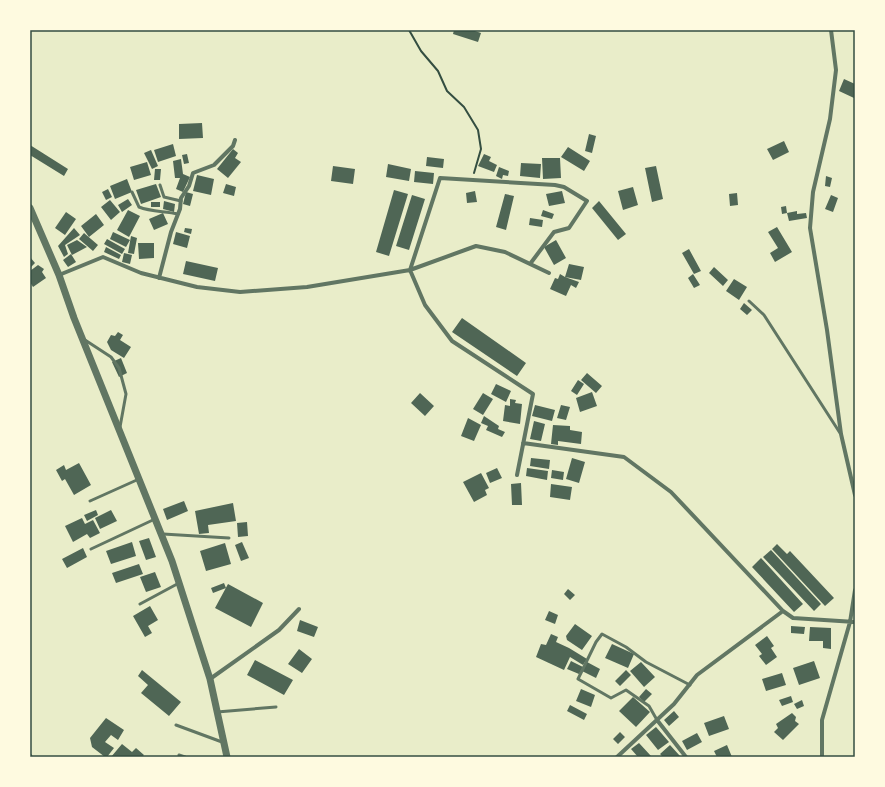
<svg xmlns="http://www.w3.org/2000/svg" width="885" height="787" font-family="'Nunito Sans',sans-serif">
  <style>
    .building { fill: #4f6655 }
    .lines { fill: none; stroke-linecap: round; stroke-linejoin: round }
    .path { stroke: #344e41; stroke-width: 2 }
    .service { stroke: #617663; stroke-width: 3 }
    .minor { stroke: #617663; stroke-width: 4 }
    .tertiary { stroke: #617663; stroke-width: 7 }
    .neatline { fill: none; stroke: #344e41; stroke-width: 1.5 }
  </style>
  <rect width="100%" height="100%" fill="#e9edc9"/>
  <path class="building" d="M454 30H472L481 33 478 42 453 34Z
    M844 79 855 84 854 98 839 91Z
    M202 123 203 138 179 139V124Z
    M589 134 596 136 592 153 585 151Z
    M784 141 789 152 773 160 767 149Z
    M173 144 176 156 158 162 154 150Z
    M30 145 68 169 64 176 30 155Z
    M568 147 590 161 584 171 561 157Z
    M233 149 238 153 235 158 241 162 228 178 217 169Z
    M151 150 158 166 152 169 144 153Z
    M187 154 189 163 184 164 182 155Z
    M484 154 491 157 489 161 497 165 494 172 478 166Z
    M427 157 444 159 443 168 426 166Z
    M542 158H560L561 178 543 179Z
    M181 159 183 174 190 177 183 192 176 189 180 178H175L173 161Z
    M147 162 151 175 134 180 130 167Z
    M521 163 541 164 540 178 520 176Z
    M388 164 411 169 409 181 386 177Z
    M333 166 355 169 353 184 331 181Z
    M656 166 663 199 652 202 645 168Z
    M499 167 509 171 508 176 503 175 502 179 496 176Z
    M155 169H161L160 180H154Z
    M415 171 434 173 433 184 414 182Z
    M197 175 214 179 211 195 193 191Z
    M826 176 832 178 830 187 825 186Z
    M127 179 132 192 115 199 110 186Z
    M156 184 161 197 141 204 136 190Z
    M226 184 236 187 234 196 223 193Z
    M633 187 638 205 623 210 618 191Z
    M108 189 112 197 106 200 102 192Z
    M394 190 408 194 389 256 376 252Z
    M475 191 477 202 467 203 466 193Z
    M562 191 565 203 549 206 546 194Z
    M186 192 193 194 190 206 183 204Z
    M737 193 738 205 730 206 729 194Z
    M505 194 514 196 506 230 496 227Z
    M412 195 425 199 409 250 396 246Z
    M831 195 838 198 833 212 825 209Z
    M128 199 132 205 122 212 118 205Z
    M110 200 120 212 111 220 101 207Z
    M164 201 175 204 174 212 163 209Z
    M599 201 626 234 618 240 592 208Z
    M151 202H160V207H151Z
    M786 206 787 213 782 214 781 207Z
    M128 210 140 216 129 237 117 230Z
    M543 210 554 214 552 219 541 216Z
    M797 211V214L806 213 807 218 789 221 787 213Z
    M66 212 76 219 65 235 55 228Z
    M163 213 168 224 154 230 149 219Z
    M96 214 104 225 89 237 81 226Z
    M530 218 543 220 542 227 529 225Z
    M777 227 792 252 775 262 770 253 778 248 768 232Z
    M74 228 80 235 65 245 68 254 64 257 58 246Z
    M185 228 192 229 191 234 184 232Z
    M113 232 130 240 126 247 110 239Z
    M176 232 190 236 187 248 173 244Z
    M84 233 98 245 93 251 79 239Z
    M131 236 137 238 134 254 128 253Z
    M107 239 125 249 122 254 104 244Z
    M77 240 87 247 72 255 67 245Z
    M556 240 566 258 554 265 544 247Z
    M138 243H154V258L139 259Z
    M106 247 121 255 119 259 104 252Z
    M689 249 701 271 694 274 682 253Z
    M124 253 132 255 130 264 122 262Z
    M71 254 76 262 68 267 63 260Z
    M30 257 35 263 30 268Z
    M186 261 218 268 215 281 183 274Z
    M569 264 584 267 581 280 565 277 579 282 576 288 571 285 566 296 550 289 555 278 558 279 560 274 565 277Z
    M38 265 44 269 42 272 46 278 33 287 30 282V271Z
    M714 267 728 280 723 286 709 273Z
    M693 274 700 285 694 288 688 278Z
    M734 279 747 287 739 300 726 291Z
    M744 303 752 310 747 315 740 309Z
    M462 318 526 363 517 376 452 332Z
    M118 332 123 335 120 340 131 347 124 358 111 350 107 342 111 335 115 336Z
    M121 358 127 373 119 377 112 362Z
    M587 373 602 386 596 393 581 380Z
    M578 380 584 384 577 395 571 391Z
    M496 384 511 391 506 402 491 394Z
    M592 392 597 406 580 412 576 398Z
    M420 393 434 406 425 416 411 403Z
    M483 393 493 399 483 415 473 409Z
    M510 399 516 400 515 403 522 404 520 424 503 421 505 405 510 406Z
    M535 405 555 410 552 421 532 416Z
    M561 405 570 407 566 420 557 418Z
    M484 416 499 426 498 429 505 432 502 437 486 430 488 426 481 423Z
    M468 418 481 425 474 441 461 436Z
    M534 421 545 424 541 441 530 439Z
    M553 425 570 426V430L582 432 581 444 558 441V445L551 444Z
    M531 458 550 460 549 469 530 466Z
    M572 458 585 462 579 483 566 479Z
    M79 463 91 485 74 495 65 479 62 481 56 470 64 465 66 470Z
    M497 468 502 478 490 483 486 473Z
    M527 468 548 471 547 480 526 476Z
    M552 470 564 472 563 480 551 478Z
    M481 473 489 488 485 490 487 495 474 502 463 482Z
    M521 483 522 505H512L511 484Z
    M551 484 572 487 570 500 550 497Z
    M184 501 188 511 167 520 163 509Z
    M233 503 236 521 208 525 209 533 199 534 195 511Z
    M96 510 98 515 87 521 84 515Z
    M111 510 117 521 100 529 95 518Z
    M82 518 85 524 93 520 100 533 90 538 87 534 73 542 65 526Z
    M247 522 248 536 238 537 237 523Z
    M149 538 156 557 146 560 139 541Z
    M132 542 136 556 111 564 106 551Z
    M242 542 249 558 241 561 235 545Z
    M225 543 231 564 206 571 200 551Z
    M777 544 787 554 790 551 834 598 825 606 772 549Z
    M83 548 87 557 67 568 62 559Z
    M771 550 821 604 814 611 763 557Z
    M761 558 803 604 794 612 752 567Z
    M139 564 143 574 116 583 112 573Z
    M155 572 161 587 146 592 140 577Z
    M224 583 226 588 213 593 211 588Z
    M228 584 263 603 251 627 215 608Z
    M568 589 575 595 570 600 564 594Z
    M150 606 158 620 148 626 152 633 145 637 133 616Z
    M549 611 558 615 555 624 545 620Z
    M300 620 318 627 314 637 297 631Z
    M575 624 592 636 582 650 567 640 566 636Z
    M791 626 805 627 804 634 791 633Z
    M810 627 831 628V649L823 648V641H809Z
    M551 634 558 637 556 642 569 648 587 659 583 665 570 657 564 670 536 657 541 644 546 645Z
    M767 636 774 646 771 648 777 657 766 665 759 656 762 654 755 645Z
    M612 644 634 654 628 668 605 658Z
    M299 649 312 659 302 673 288 664Z
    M255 660 293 680 284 695 247 675Z
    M571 661 583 667 579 674 567 669Z
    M814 661 820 678 799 685 793 668Z
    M587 662 600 669 596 678 582 671Z
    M641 662 655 677 644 687 630 671Z
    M142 670 181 702 169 716 141 693 148 685 138 676Z
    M626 670 631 675 620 686 615 681Z
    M782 673 786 685 766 691 762 679Z
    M581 689 595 695 591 707 576 701Z
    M646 689 652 694 644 702 639 697Z
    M791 696 793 702 782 706 779 700Z
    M633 697 650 712 636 727 619 711Z
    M802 700 804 706 797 709 794 704Z
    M570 705 587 714 584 720 567 711Z
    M674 711 679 717 669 726 664 720Z
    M792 713 796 717 795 721 799 724 783 740 774 732 778 728 776 724Z
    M724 716 729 729 709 736 704 723Z
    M106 718 124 730 118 740 111 735 105 742 114 748 107 757H105L92 747 90 738Z
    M656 727 669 742 658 750 646 735Z
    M620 732 625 737 618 744 613 739Z
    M697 733 702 742 687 750 682 741Z
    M639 743 651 756 649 757H638L631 749Z
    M122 744 132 752 136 748 144 755 142 757H111Z
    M670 745 680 756 679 757H663L660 754Z
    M727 745 732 757H717L714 751Z"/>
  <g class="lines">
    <path class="path" d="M409 30 421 51 438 71 447 91 464 107 478 130 481 149 474 173
      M30 754 32 757"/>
    <path class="service" d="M160 185 164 197 181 201
      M132 192 139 207C151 212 165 211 178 214
      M749 301 764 315 840 433
      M85 340 111 357 119 368 126 394 120 427
      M90 501 139 479
      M163 534 229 538
      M91 549 155 519
      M140 604 179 583
      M217 712 276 707
      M657 720 649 706 626 690 611 698 578 679 596 642 602 634 626 647 646 662 690 685
      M176 725 222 742
      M179 755 185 757"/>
    <path class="minor" d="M831 30 836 70 830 119 813 192 810 228 827 330 841 434 855 495
      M59 275 103 257 141 273 197 287 240 292 307 287 410 270 476 246 505 252 549 273
      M159 278 171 232 180 209 181 198 189 186 193 173 214 165 233 146 235 140
      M523 443 624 457 671 492 783 611
      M517 475 533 394 452 341 425 305 410 270 440 178 555 185 564 187 587 201 569 228 554 232 530 264
      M210 679 279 630 299 609
      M657 720 686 757
      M617 757 674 704 697 675 783 611 793 618 855 622
      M822 757V720L850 622 855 590"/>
    <path class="tertiary" d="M30 208 59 275 74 318 172 561 210 679 227 757"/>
  </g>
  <rect width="885" height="787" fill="none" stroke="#fefae0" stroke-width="62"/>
  <rect x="31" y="31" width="823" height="725" class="neatline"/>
</svg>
